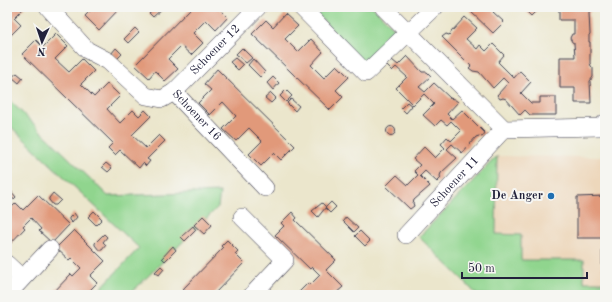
<svg xmlns="http://www.w3.org/2000/svg" width="612" height="302" font-family="'Old Standard TT',serif">
  <style>
    .built { fill: #edd7bb }
    .green { fill: #90d58e; stroke: #597c64 }
    .building { fill: #e1997a }
    .lines { fill: none; stroke-linecap: round; stroke-linejoin: round }
    .minor-casing { stroke: #403f51; stroke-width: 18 }
    .minor { stroke: #fff; stroke-width: 17 }
    .poi-dot { fill: #1f6fb2; stroke: #f6f6f2; stroke-width: 1.5 }
    .labels { text-anchor: middle; dominant-baseline: central; stroke-width: 4; stroke-linejoin: round; paint-order: stroke }
    .street-label { font-size: 12px; fill: #22223b; stroke: #f6f6f2 }
    .poi-label { font-size: 12px; font-weight: bold; fill: #22223b; stroke: #f6f6f2; text-anchor: end }
  </style>
  <rect width="100%" height="100%" fill="#f6f6f2"/>
  <filter id="ink" filterUnits="userSpaceOnUse"><feTurbulence type="fractalNoise" baseFrequency=".025" numOctaves="2"/><feDisplacementMap in="SourceGraphic" scale="8" xChannelSelector="R" yChannelSelector="G"/><feConvolveMatrix kernelMatrix="1 2 1 2 8 2 1 2 1" color-interpolation-filters="sRGB"/></filter>
  <filter id="wash" filterUnits="userSpaceOnUse"><feTurbulence type="fractalNoise" baseFrequency=".012" numOctaves="4" result="noise"/><feDisplacementMap in="SourceGraphic" scale="16" xChannelSelector="R" yChannelSelector="G"/><feGaussianBlur stdDeviation="0.9" result="paint"/><feColorMatrix in="noise" values="0 0 0 0 0 0 0 0 0 0 0 0 0 0 0 0 0 1.4 0 .05"/><feComposite in="paint" operator="in"/></filter>
  <g filter="url(#wash)">
    <rect width="100%" height="100%" fill="#ebe6cc"/>
    <path class="built" d="M497 156 605 157V282L584 283V260H521L496 234Z"/>
    <path class="green" d="M310 7H373L400 34 367 67Z
      M7 98 108 196 220 192 218 207 129 295H108L101 288 139 248 7 123Z
      M497 156 496 234 521 235V260H584V282H605V295H477L462 279 419 237Z"/>
    <g id="blocks">
      <path class="building" d="M7 7H25L14 18 21 25 7 39Z
        M90 7H121L99 30 85 16 92 9Z
        M156 7H164L153 17 149 13Z
        M192 7H218L228 17 216 30 206 20 193 33 203 43 191 55 181 46 168 59 178 69 165 81 155 71 149 78 135 65Z
        M472 7H498L493 12 504 22 493 33 469 10Z
        M530 7H537L538 9 531 16 526 11Z
        M559 7H592L589 13 590 34 589 35V42H590V63L591 66 593 68V77L590 81 591 103H575V88H560V57H575L574 43 572 42 570 38 572 34H574V20H559Z
        M285 14 298 26 285 39 298 52 311 39 323 52 311 65 324 78 337 65 349 77 336 90 343 97 330 110 252 34 266 20 273 27Z
        M465 17 477 28 466 39 477 49 480 45 486 51 493 44 504 55 498 62 514 78 520 71 531 82 521 93 531 103H540V97H556V115H530L525 110 520 115 506 99 503 98 500 99 497 95 508 83 503 78 493 88 479 72 473 71 469 68 471 66 442 37 446 34 449 35 451 33V32Z
        M135 28 139 32 128 43 124 39Z
        M56 34 68 46 55 59 69 72 82 59 94 71 81 84 94 97 107 84 114 90 120 96 107 109 120 123 133 110 139 116 145 110 151 116 132 135 146 148 159 135 165 141 147 159 150 161 146 166 143 163 139 168 120 150 115 155 108 148 113 143 22 54 36 40 43 47Z
        M116 48 122 54 117 59 111 54Z
        M242 48 252 58 246 63 236 54Z
        M407 56 422 72H427L431 76 419 87 425 92 434 83 450 98H449L454 99 458 102 447 114 452 119 462 110 485 133 482 137 479 136 476 137 462 153 452 144 447 149 457 158 441 173 440 176 441 178 437 182 425 171 420 176 430 186 414 200 413 203 414 206 410 209 386 186 397 175 408 185 418 175 414 171 420 165 413 159 424 147 435 158 445 148 441 144 447 137 451 141 461 131 451 121 447 125 441 120 435 126 423 115 434 104 424 94 413 105 396 88 407 77 396 67 392 71 386 65 392 60 398 65Z
        M235 58 243 65 238 70 230 62Z
        M253 59 265 72 260 77 248 65Z
        M217 69 295 146 281 160 274 153 261 166 249 154 262 141 249 128 236 141 223 129 236 116 223 102 210 115 198 103 211 90 204 84Z
        M17 73 23 78 19 83 12 77Z
        M273 77 279 83 273 90 267 83Z
        M286 90 292 96 286 102 280 96Z
        M271 93 276 98 271 103 265 98Z
        M291 99 299 106 295 111 287 103Z
        M407 102 412 106 406 113 401 108Z
        M386.5 131a4.5 4.5 0 1 1 9 0a4.5 4.5 0 1 1-9 0Z
        M106 163 112 168 108 172 102 167Z
        M11 191 16 197 14 199H11L7 195Z
        M53 193 61 200 56 205H53L49 200V198Z
        M38 195 69 225 52 243 39 231 41 229 31 218 23 226 25 228 7 247V212L16 203 23 210Z
        M605 196V238H577V197Z
        M331 202 336 207 330 213 325 208Z
        M322 203 326 207 318 217 312 211Z
        M94 211 102 219 96 225 88 217Z
        M292 212 297 218 295 220 336 260 326 270 343 287 335 294 333 292 331 295H296L308 283 310 285 320 275 312 267 310 269 275 235 284 226 281 223Z
        M74 213 77 217 72 223 69 220V218Z
        M203 216 212 225 204 234 194 225Z
        M346 217 358 228 354 232 343 221Z
        M193 226 196 230 185 241 181 237Z
        M74 230 105 261 90 276 97 283 85 295H51L71 274 73 276 81 268 71 258 69 260 56 248Z
        M360 231 370 241 365 246 355 236Z
        M104 234 107 237 103 242 106 245 102 250H99L95 245V243Z
        M227 240 238 251 235 254 244 263 213 295H182L185 291 183 289 223 248 221 246Z
        M173 246 176 250 165 261 162 258Z
        M602 246H605V270H602Z
        M161 266 164 269 159 275 155 272Z"/>
    </g>
  </g>
  <g filter="url(#ink)">
    <use href="#blocks" fill-opacity="0" stroke="#403f51" stroke-width="1"/>
    <g class="lines">
      <defs>
        <g id="minor">
          <path id="s1" d="M48 7 87 50 108 61 146 96 162 99 174 92 265 188"/>
          <path d="M301 7 366 73 435 7"/>
          <path d="M383 7 504 129 600 127 605 123"/>
          <path id="s2" d="M174 92 258 7"/>
          <path d="M242 217 285 260 252 295"/>
          <path id="s3" d="M406 235 504 129"/>
          <path d="M7 264 22 278"/>
          <path d="M7 295 50 249"/>
        </g>
      </defs>
      <use href="#minor" class="minor-casing"/>
      <use href="#minor" class="minor"/>
    </g>
  </g>
  <circle class="poi-dot" cx="551" cy="196" r="4"/>
  <g class="labels">
    <g class="street-label">
      <text stroke="none"><textPath href="#s2" startOffset="59">Schoener 12</textPath></text>
      <text stroke="none"><textPath href="#s1" startOffset="196">Schoener 16</textPath></text>
      <text stroke="none"><textPath href="#s3" startOffset="72">Schoener 11</textPath></text>
    </g>
    <g class="poi-label">
      <text x="543" y="196">De Anger</text>
    </g>
  </g>
  <rect width="612" height="302" fill="none" stroke="#f6f6f2" stroke-width="24"/>
  <g transform="translate(42 42) rotate(183)" stroke="#f6f6f2" stroke-width="3" paint-order="stroke">
  <path d="M0-3L7 15L0 10L-7 15Z" fill="#22223b"/>
  <text y="-6" font-size="11" font-weight="bold" text-anchor="middle" fill="#22223b">N</text>
  </g>
  <path d="M462 272v6h125v-6" fill="none" stroke="#22223b" stroke-width="2"/>
  <text x="468" y="272" font-size="12" fill="#22223b" stroke="#f6f6f2" stroke-width="3" paint-order="stroke">50 m</text>
</svg>
